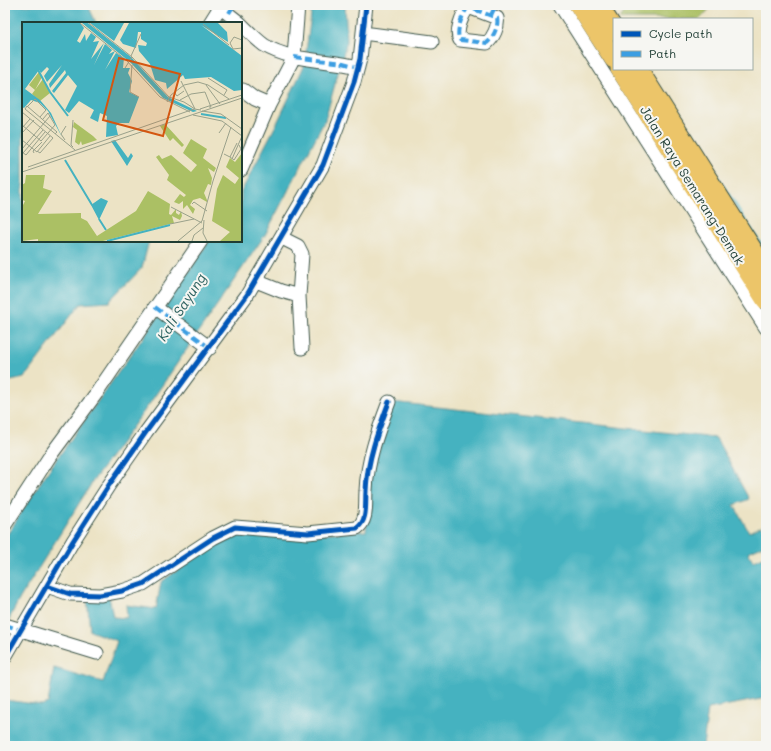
<svg xmlns="http://www.w3.org/2000/svg" width="771" height="751" font-family="Mali,sans-serif">
  <style>
    .green { fill: #abc064; stroke: #657e4c }
    .water { fill: #44b2c0; stroke: #32787a }
    .lines { fill: none; stroke-linecap: round; stroke-linejoin: round }
    .stream { stroke: #44b2c0; stroke-width: 2.5 }
    .minor-casing { stroke: #3e564a; stroke-width: 15 }
    .highway-casing { stroke: #3e564a; stroke-width: 21 }
    .minor { stroke: #fff; stroke-width: 13 }
    .highway { stroke: #ecc569; stroke-width: 19 }
    .quiet { stroke: #3c9ee2; stroke-width: 4; stroke-dasharray: 8 4; stroke-linecap: butt }
    .cycleway-casing { stroke: #f6f6f2; stroke-width: 8 }
    .cycleway { stroke: #0057b8; stroke-width: 5 }
    .labels { text-anchor: middle; dominant-baseline: central; stroke-width: 4; stroke-linejoin: round; paint-order: stroke }
    .street-label { font-size: 13px; fill: #1f3d34; stroke: #f6f6f2 }
    .water-label { font-size: 14px; font-style: italic; fill: #2a605e; stroke: #f6f6f2 }
    .inset-river { fill: none; stroke: #44b2c0; stroke-width: 2 }
    .inset-road { fill: none; stroke: #9aa18b; stroke-width: 1 }
    .view { fill: #d45610; fill-opacity: 0.15; stroke: #d45610; stroke-width: 2 }
    .inset-edge { fill: none; stroke: #1f3d34; stroke-width: 2 }
  </style>
  <rect width="100%" height="100%" fill="#f6f6f2"/>
  <filter id="ink" filterUnits="userSpaceOnUse"><feTurbulence type="fractalNoise" baseFrequency=".025" numOctaves="2"/><feDisplacementMap in="SourceGraphic" scale="8" xChannelSelector="R" yChannelSelector="G"/><feConvolveMatrix kernelMatrix="1 2 1 2 8 2 1 2 1" color-interpolation-filters="sRGB"/></filter>
  <filter id="wash" filterUnits="userSpaceOnUse"><feTurbulence type="fractalNoise" baseFrequency=".012" numOctaves="4" result="noise"/><feDisplacementMap in="SourceGraphic" scale="16" xChannelSelector="R" yChannelSelector="G"/><feGaussianBlur stdDeviation="0.9" result="paint"/><feColorMatrix in="noise" values="0 0 0 0 0 0 0 0 0 0 0 0 0 0 0 0 0 1.4 0 .05"/><feComposite in="paint" operator="in"/></filter>
  <g filter="url(#wash)">
    <rect width="100%" height="100%" fill="#ece3c5"/>
    <path class="green" d="M629 5H713L700 19H620Z"/>
    <path class="water" d="M5 5H88L96 23H23V241H149L142 268 109 302 80 304 24 378 11 381 5 377Z
      M310 5H345L347 41 325 120 265 235 150 403 93 481 20 598 5 627V538L44 477 172 297 209 241H241V192L277 123 304 66 311 15Z
      M392 402 716 438 749 499 734 505 749 532 762 526 766 536 762 546 748 552 753 561 766 556V698L708 709 703 746H5V700L42 705 48 703 54 668 103 682 117 641 90 631 87 597 109 596 113 617 127 618 126 605 156 609 161 582 232 531 311 534 366 531 368 487Z"/>
    <g class="lines">
      <path class="stream" d="M714 172 766 252"/>
    </g>
  </g>
  <g filter="url(#ink)">
    <g class="lines">
      <defs>
        <path id="minor" d="M217 5 240 23
          M463 5 497 18C499 26 493 38 487 43L460 40C455 32 462 15 468 7
          M560 5 766 328
          M210 23 220 7
          M241 24C248 31 256 39 264 45 291 62 328 59 358 67
          M363 33 432 42
          M243 90 255 99 269 105
          M241 170 269 105 294 57 298 5
          M282 238 298 246 302 254 299 296 302 348
          M256 281 281 291 299 296
          M155 307 210 348
          M5 525 50 456 98 391 201 241
          M47 586 70 594 100 595 122 591 143 584 213 538 235 527 308 533 357 528C368 520 365 505 366 491 367 460 378 431 389 402
          M5 625 97 653
          M5 657 73 541 109 485 146 432 247 295 323 165 354 82 360 59 366 5"/>
        <path id="highway" d="M579 5 614 59
          M598 5 614 30
          M620 69 766 300
          M638 69 766 271"/>
      </defs>
      <use href="#minor" class="minor-casing"/>
      <use href="#highway" class="highway-casing"/>
      <use href="#minor" class="minor"/>
      <use href="#highway" class="highway"/>
      <path class="quiet" d="M463 5 497 18C499 26 493 38 487 43L460 40C455 32 462 15 468 7
        M229 13 234 5
        M491 15 496 5
        M294 57 343 63 358 67
        M155 307 210 348
        M5 625 21 630"/>
      <defs>
        <path id="cycleway" d="M47 586 70 594 100 595 122 591 143 584 213 538 235 527 308 533 357 528C368 520 365 505 366 491 367 460 378 431 389 402
          M5 657 73 541 109 485 146 432 247 295 323 165 354 82 360 59 366 5"/>
      </defs>
      <use href="#cycleway" class="cycleway-casing"/>
      <use href="#cycleway" class="cycleway"/>
    </g>
  </g>
  <g class="labels">
    <g class="street-label">
      <text transform="translate(693 185) rotate(58)">Jalan Raya Semarang-Demak</text>
    </g>
    <g class="water-label">
      <text transform="translate(181 307) rotate(-57)">Kali Sayung</text>
    </g>
  </g>
  <g transform="translate(22 22)">
    <rect width="220" height="220" fill="#ece3c5"/>
    <path d="M17 50 20 55 13 68 7 63ZM21 57 28 71 18 79 10 72ZM52 100 71 114 75 118 60 123 59 119 57 123 53 120 55 108 51 105ZM143 102 154 114 162 123 160 125 151 116 148 119 138 104ZM169 117 185 127 181 136 194 146 192 150 186 146 190 156 189 163 186 162 182 171 185 178V180L178 176 171 178 168 183 173 187 171 192 165 183 161 187V179L157 182 152 180 158 172 162 175 164 173 145 158 147 153 134 135 137 133 140 137 149 133 169 150 175 143 161 131ZM220 131V219H198L208 210 190 199 195 167 201 153 213 162 217 156 204 145 208 136 213 140ZM4 153H23L21 166 30 169 16 192 59 191V196L65 199 75 214 114 189 126 169 148 182 147 192 149 193 154 187V191L157 193 159 189 160 194 158 198 150 194 152 201 81 219H16V217L0 219V185L3 179 0 178V163L3 161Z" fill="#abc064"/>
    <path d="M0 1H58L62 6 55 19 58 21 63 12 64 19 69 11 74 15 71 20 77 19 69 37 82 21 72 43 83 22 90 28 87 32 93 29 83 48 94 31 102 36 101 46H108L106 51 110 59 107 70 117 75 107 101H97L94 104 96 113 84 115 85 94 78 91 76 100 68 96 72 88 57 79 47 91 43 88 55 64 46 53 32 71 30 69 44 51 43 48 28 66 27 62 40 43 25 60 22 54 27 47 25 45 19 51 17 48 3 67 18 78 29 91 40 115 26 89 18 81 9 78 2 86 0 85ZM60 1H66L109 35 146 75 175 89 171 90 141 76 109 41ZM68 1H102L92 19ZM107 1H196L205 10 206 20 179 3 220 34V68L212 69 189 55 163 57 161 53 145 67 144 61 133 58 128 42 117 29 116 23 124 24 125 21 119 17V10H116L114 26 101 22 98 18ZM93 118 106 136 109 131 111 134 105 144 89 119ZM79 176 86 179 77 198 69 183Z" fill="#44b2c0"/>
    <path class="inset-river" d="M15 46 28 70 46 94M179 92 204 96M43 138 70 183M77 197 84 208M85 219 148 203"/>
    <path class="inset-road" d="M58 1 104 38 138 75 168 90M67 1 110 35 147 75 162 80 173 87M181 2 207 23M220 18 212 15 208 21 211 27 220 26M109 34 119 12M110 43 108 70 117 75M103 46 110 35M186 56 205 68 202 73M159 59 173 87M184 63 198 82M152 70 155 74 162 69M158 78 169 72 183 70 189 85H187M145 80 149 73 162 63 176 60 186 63 207 77M5 84 3 87 53 128M5 84 35 110 33 112M5 85 13 77 24 88 18 95M178 87 220 73M180 89 199 92 220 107M0 90 31 116 18 131 15 129M171 93 200 99 220 114M51 98 49 123 51 125M0 103 19 119 33 103 26 91 21 97M0 106 8 97M0 111 12 98M197 111 204 101M0 118 15 130 28 114M43 118 39 112 44 104M0 127 28 94M0 130 4 133 23 110M1 131 21 108M12 131 11 129 20 120M202 132 208 135 215 121M208 135 212 138 219 127 217 123M210 137 220 114M6 145 172 87 179 88M0 150 220 76M170 182 172 180 185 189M149 185 180 201M182 198 181 211 185 219M148 202 172 197M156 219 180 199 191 159 209 105M170 219 172 213 181 206"/>
    <path class="view" d="M97 36 158 52 141 114 81 98Z"/>
    <rect width="220" height="220" class="inset-edge"/>
  </g>
  <rect width="771" height="751" fill="none" stroke="#f6f6f2" stroke-width="20"/>
  <rect x="613" y="18" width="140" height="52" fill="#f6f6f2" stroke="#a0aca6"/>
  <rect x="621" y="31" width="20" height="6" fill="#0057b8" stroke="#a0aca6"/>
  <text x="649" y="38" font-size="12" fill="#1f3d34">Cycle path</text>
  <rect x="621" y="51" width="20" height="6" fill="#3c9ee2" stroke="#a0aca6"/>
  <text x="649" y="58" font-size="12" fill="#1f3d34">Path</text>
</svg>
